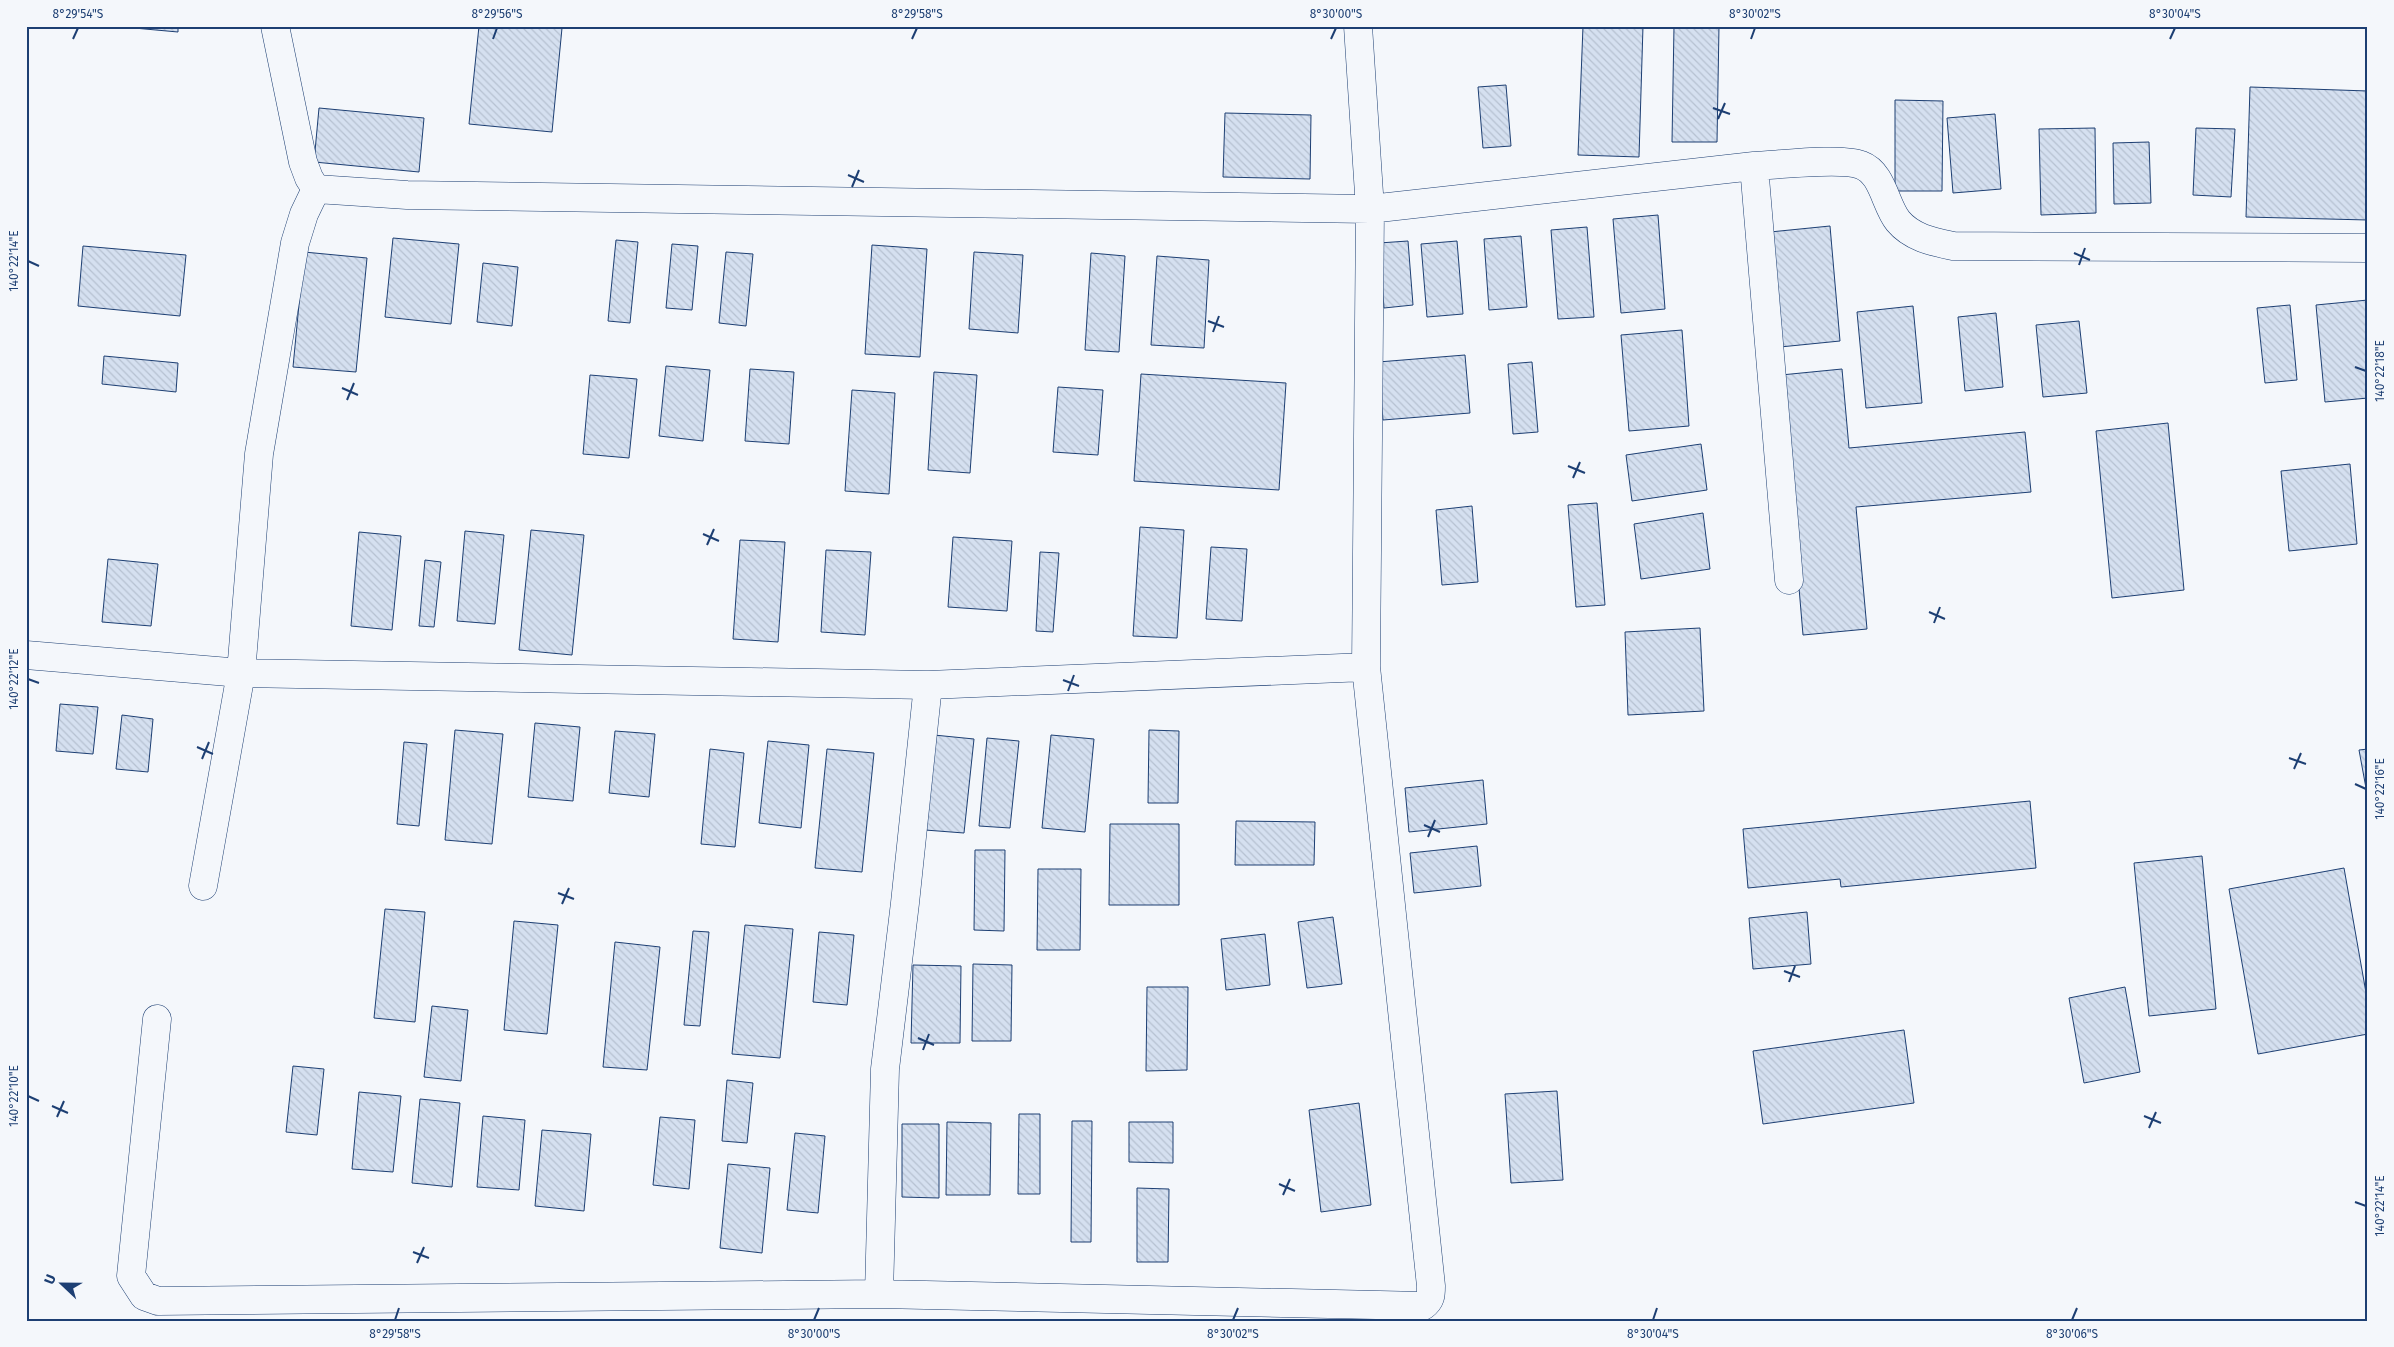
<svg xmlns="http://www.w3.org/2000/svg" width="2394" height="1347" font-family="'Fira Sans',sans-serif">
  <style>
    .building { fill: url(#building-back-hatch); stroke: #1d3f73 }
    .lines { fill: none; stroke-linecap: round; stroke-linejoin: round }
    .street-casing { stroke: #1d3f73; stroke-width: 29 }
    .street { stroke: #f4f7fb; stroke-width: 28 }
    .ticks { fill: none; stroke: #1d3f73; stroke-width: 2 }
    .neatline { fill: none; stroke: #1d3f73; stroke-width: 2 }
    .ticks-label { font-size: 12px; text-anchor: middle; fill: #1d3f73 }
  </style>
  <defs>
    <pattern id="building-back-hatch" width="6" height="6" patternUnits="userSpaceOnUse" patternTransform="scale(1.25)"><rect width="6" height="6" fill="#d5e0f0"/><path d="M-1 5l2 2M0 0l6 6M5-1l2 2" fill="none" stroke="#b6c1d1"/></pattern>
  </defs>
  <rect width="100%" height="100%" fill="#f4f7fb"/>
  <path class="building" d="M112 26H178V32Z
    M479 26 562 28 552 132 469 124Z
    M1583 26H1643L1639 157 1578 155Z
    M1674 26H1719L1717 142H1672Z
    M1506 85 1511 146 1483 148 1478 87Z
    M2250 87 2368 91V220L2246 217Z
    M1895 100 1943 101 1942 191H1895Z
    M319 108 424 118 419 172 314 162Z
    M1225 113 1311 115 1310 179 1223 177Z
    M1995 114 2001 189 1953 193 1947 118Z
    M2095 128 2096 213 2041 215 2039 129Z
    M2196 128 2235 129 2231 197 2193 195Z
    M2149 142 2151 203 2114 204 2113 143Z
    M1658 215 1665 309 1621 313 1613 219Z
    M1830 226 1840 341 1780 347 1770 232Z
    M1587 227 1594 317 1558 319 1551 230Z
    M1521 236 1527 307 1489 310 1484 239Z
    M393 238 459 244 451 324 385 317Z
    M616 240 638 242 630 323 608 321Z
    M1408 241 1413 305 1384 308 1379 243Z
    M1457 241 1463 314 1427 317 1421 244Z
    M672 244 698 246 692 310 666 308Z
    M872 245 927 249 920 357 865 354Z
    M83 246 186 255 180 316 78 306Z
    M304 252 367 258 356 372 293 367Z
    M726 252 753 254 746 326 719 323Z
    M974 252 1023 255 1018 333 969 329Z
    M1091 253 1125 256 1119 352 1085 350Z
    M1157 256 1209 260 1204 348 1151 345Z
    M483 263 518 267 512 326 477 322Z
    M2368 300V398L2325 402 2316 305Z
    M2290 305 2297 380 2265 383 2257 308Z
    M1913 306 1922 403 1866 408 1857 312Z
    M1996 313 2003 387 1965 391 1958 317Z
    M2079 321 2087 393 2043 397 2036 325Z
    M1682 330 1689 426 1629 431 1621 335Z
    M1465 355 1470 413 1383 420 1378 362Z
    M104 356 178 363 176 392 102 384Z
    M1532 362 1538 432 1513 434 1508 364Z
    M666 366 710 370 703 441 659 436Z
    M750 369 794 372 789 444 745 441Z
    M1842 369 1849 448 2025 432 2031 492 1856 507 1867 629 1803 635 1781 375Z
    M934 372 977 375 970 473 928 470Z
    M1141 374 1286 383 1279 490 1134 481Z
    M590 375 637 379 629 458 583 454Z
    M1058 387 1103 390 1098 455 1053 452Z
    M852 390 895 393 889 494 845 491Z
    M2168 423 2184 590 2112 598 2096 431Z
    M1701 444 1707 490 1632 501 1626 455Z
    M2350 464 2357 544 2289 551 2281 471Z
    M1597 503 1605 605 1576 607 1568 505Z
    M1472 506 1478 582 1442 585 1436 510Z
    M1703 513 1710 569 1641 579 1634 524Z
    M1140 527 1184 530 1177 638 1133 636Z
    M531 530 584 535 572 655 519 650Z
    M465 531 504 535 495 624 457 621Z
    M359 532 401 536 392 630 351 626Z
    M953 537 1012 541 1007 611 948 607Z
    M740 540 785 542 778 642 733 639Z
    M1211 547 1247 549 1242 621 1206 619Z
    M826 550 871 552 865 635 821 632Z
    M1040 552 1059 553 1053 632 1036 631Z
    M108 559 158 564 151 626 102 622Z
    M425 560 441 562 434 627 419 626Z
    M1700 628 1704 711 1628 715 1625 632Z
    M60 704 98 707 93 754 56 751Z
    M122 715 153 719 148 772 116 769Z
    M535 723 580 727 573 801 528 797Z
    M455 730 503 734 492 844 445 840Z
    M1149 730 1179 731 1178 803H1148Z
    M615 731 655 734 649 797 609 793Z
    M934 735 974 739 964 833 925 830Z
    M1051 735 1094 739 1085 832 1042 828Z
    M987 738 1019 741 1010 828 979 826Z
    M768 741 809 745 801 828 759 823Z
    M404 742 427 744 419 826 397 824Z
    M710 749 744 753 735 847 701 844Z
    M827 749 874 753 862 872 815 868Z
    M2368 749V799L2359 750Z
    M1483 780 1487 824 1409 832 1405 788Z
    M2030 801 2036 868 1841 887 1840 879 1748 888 1743 829Z
    M1236 821 1315 822 1314 865H1235Z
    M1110 824H1179V905H1109Z
    M1477 846 1481 886 1414 893 1410 853Z
    M975 850H1005L1004 931 974 930Z
    M2202 856 2216 1009 2149 1016 2134 863Z
    M2344 868 2368 1004V1034L2258 1054 2229 889Z
    M1038 869H1081L1080 950H1037Z
    M385 909 425 912 415 1022 374 1018Z
    M1807 912 1811 964 1753 969 1749 918Z
    M1333 917 1342 984 1307 988 1298 922Z
    M514 921 558 925 547 1034 504 1030Z
    M745 925 793 929 780 1058 732 1054Z
    M693 931 709 932 700 1026 684 1025Z
    M819 932 854 935 847 1005 813 1002Z
    M1265 934 1270 985 1226 990 1221 939Z
    M615 942 660 947 647 1070 603 1067Z
    M973 964 1012 965 1011 1041H972Z
    M913 965 961 966 960 1043H911Z
    M1147 987H1188L1187 1070 1146 1071Z
    M2125 987 2140 1072 2084 1083 2069 998Z
    M432 1006 468 1010 461 1081 424 1077Z
    M1904 1030 1914 1103 1763 1124 1753 1051Z
    M293 1066 324 1069 317 1135 286 1132Z
    M727 1080 753 1083 747 1143 722 1141Z
    M1557 1091 1563 1180 1511 1183 1505 1094Z
    M359 1092 401 1096 393 1172 352 1169Z
    M420 1099 460 1103 452 1187 412 1183Z
    M1359 1103 1371 1205 1321 1212 1309 1110Z
    M1019 1114H1040V1194H1018Z
    M483 1116 525 1120 519 1190 477 1187Z
    M660 1117 695 1120 689 1189 653 1185Z
    M1072 1121H1092L1091 1242H1071Z
    M947 1122 991 1123 990 1195H946Z
    M1129 1122H1173V1163L1129 1162Z
    M902 1124H939V1198L902 1197Z
    M542 1130 591 1134 584 1211 535 1206Z
    M795 1133 825 1136 818 1213 787 1210Z
    M728 1164 770 1168 762 1253 720 1248Z
    M1137 1188 1169 1189 1168 1262H1137Z"/>
  <g class="lines">
    <defs>
      <path id="street" d="M275 26 303 162 309 178 316 189 407 195 1370 209 1754 166C1778 165 1841 157 1861 165 1883 173 1885 205 1898 221 1912 238 1934 242 1953 246L2368 248
        M1754 166 1789 580
        M316 189 304 214 295 243 259 454 241 673 928 685 1366 667 1370 209 1358 26
        M26 655 241 673 203 886
        M157 1019 131 1276 144 1296 158 1301 879 1294 1423 1306C1431 1300 1431 1295 1431 1286L1366 667
        M879 1294 885 1069 905 903 928 685"/>
    </defs>
    <use href="#street" class="street-casing"/>
    <use href="#street" class="street"/>
  </g>
  <path class="ticks" d="M73 39 78 28M493 39 497 28M912 39 917 28M1331 39 1336 28M1751 39 1755 28M2170 39 2175 28M1713 108 1730 114M1718 119 1725 103M848 175 864 182M852 187 859 170M2074 253 2090 260M28 261 39 266M2079 265 2085 248M1208 321 1224 327M1213 332 1219 316M2355 367 2366 371M342 388 358 395M347 400 354 383M1568 466 1585 473M1573 478 1580 462M703 534 719 541M707 545 714 529M1929 612 1945 619M1934 623 1940 607M28 679 39 683M1063 680 1079 686M1068 691 1074 675M197 747 213 754M2289 758 2306 764M202 759 209 742M2294 769 2301 753M2355 784 2366 789M1424 825 1440 832M1428 837 1435 820M558 893 574 899M562 904 569 888M1784 971 1800 977M1789 982 1795 966M918 1038 934 1045M923 1050 929 1034M28 1096 39 1101M52 1106 68 1113M2144 1116 2161 1123M57 1117 64 1101M2149 1128 2156 1112M1279 1184 1295 1191M1283 1195 1290 1179M2355 1202 2366 1206M413 1252 429 1258M417 1263 424 1247M395 1320 399 1308M814 1320 819 1308M1233 1320 1238 1308M1653 1320 1657 1308M2072 1320 2077 1308"/>
  <rect width="2394" height="1347" fill="none" stroke="#f4f7fb" stroke-width="55"/>
  <g transform="translate(62 1284) rotate(292)" stroke="#f4f7fb" stroke-width="4" paint-order="stroke">
  <path d="M0-4L9 19L0 12L-9 19Z" fill="#1d3f73"/>
  <text y="-8" font-size="14" font-weight="bold" text-anchor="middle" fill="#1d3f73">U</text>
  </g>
  <rect x="28" y="28" width="2338" height="1292" class="neatline"/>
  <g class="ticks-label">
    <text x="78" y="18">8°29'54"S</text>
    <text x="497" y="18">8°29'56"S</text>
    <text x="917" y="18">8°29'58"S</text>
    <text x="1336" y="18">8°30'00"S</text>
    <text x="1755" y="18">8°30'02"S</text>
    <text x="2175" y="18">8°30'04"S</text>
    <text transform="translate(14 261) rotate(-90)" y="4">140°22'14"E</text>
    <text transform="translate(2380 371) rotate(-90)" y="4">140°22'18"E</text>
    <text transform="translate(14 679) rotate(-90)" y="4">140°22'12"E</text>
    <text transform="translate(2380 789) rotate(-90)" y="4">140°22'16"E</text>
    <text transform="translate(14 1096) rotate(-90)" y="4">140°22'10"E</text>
    <text transform="translate(2380 1206) rotate(-90)" y="4">140°22'14"E</text>
    <text x="395" y="1338">8°29'58"S</text>
    <text x="814" y="1338">8°30'00"S</text>
    <text x="1233" y="1338">8°30'02"S</text>
    <text x="1653" y="1338">8°30'04"S</text>
    <text x="2072" y="1338">8°30'06"S</text>
  </g>
</svg>
